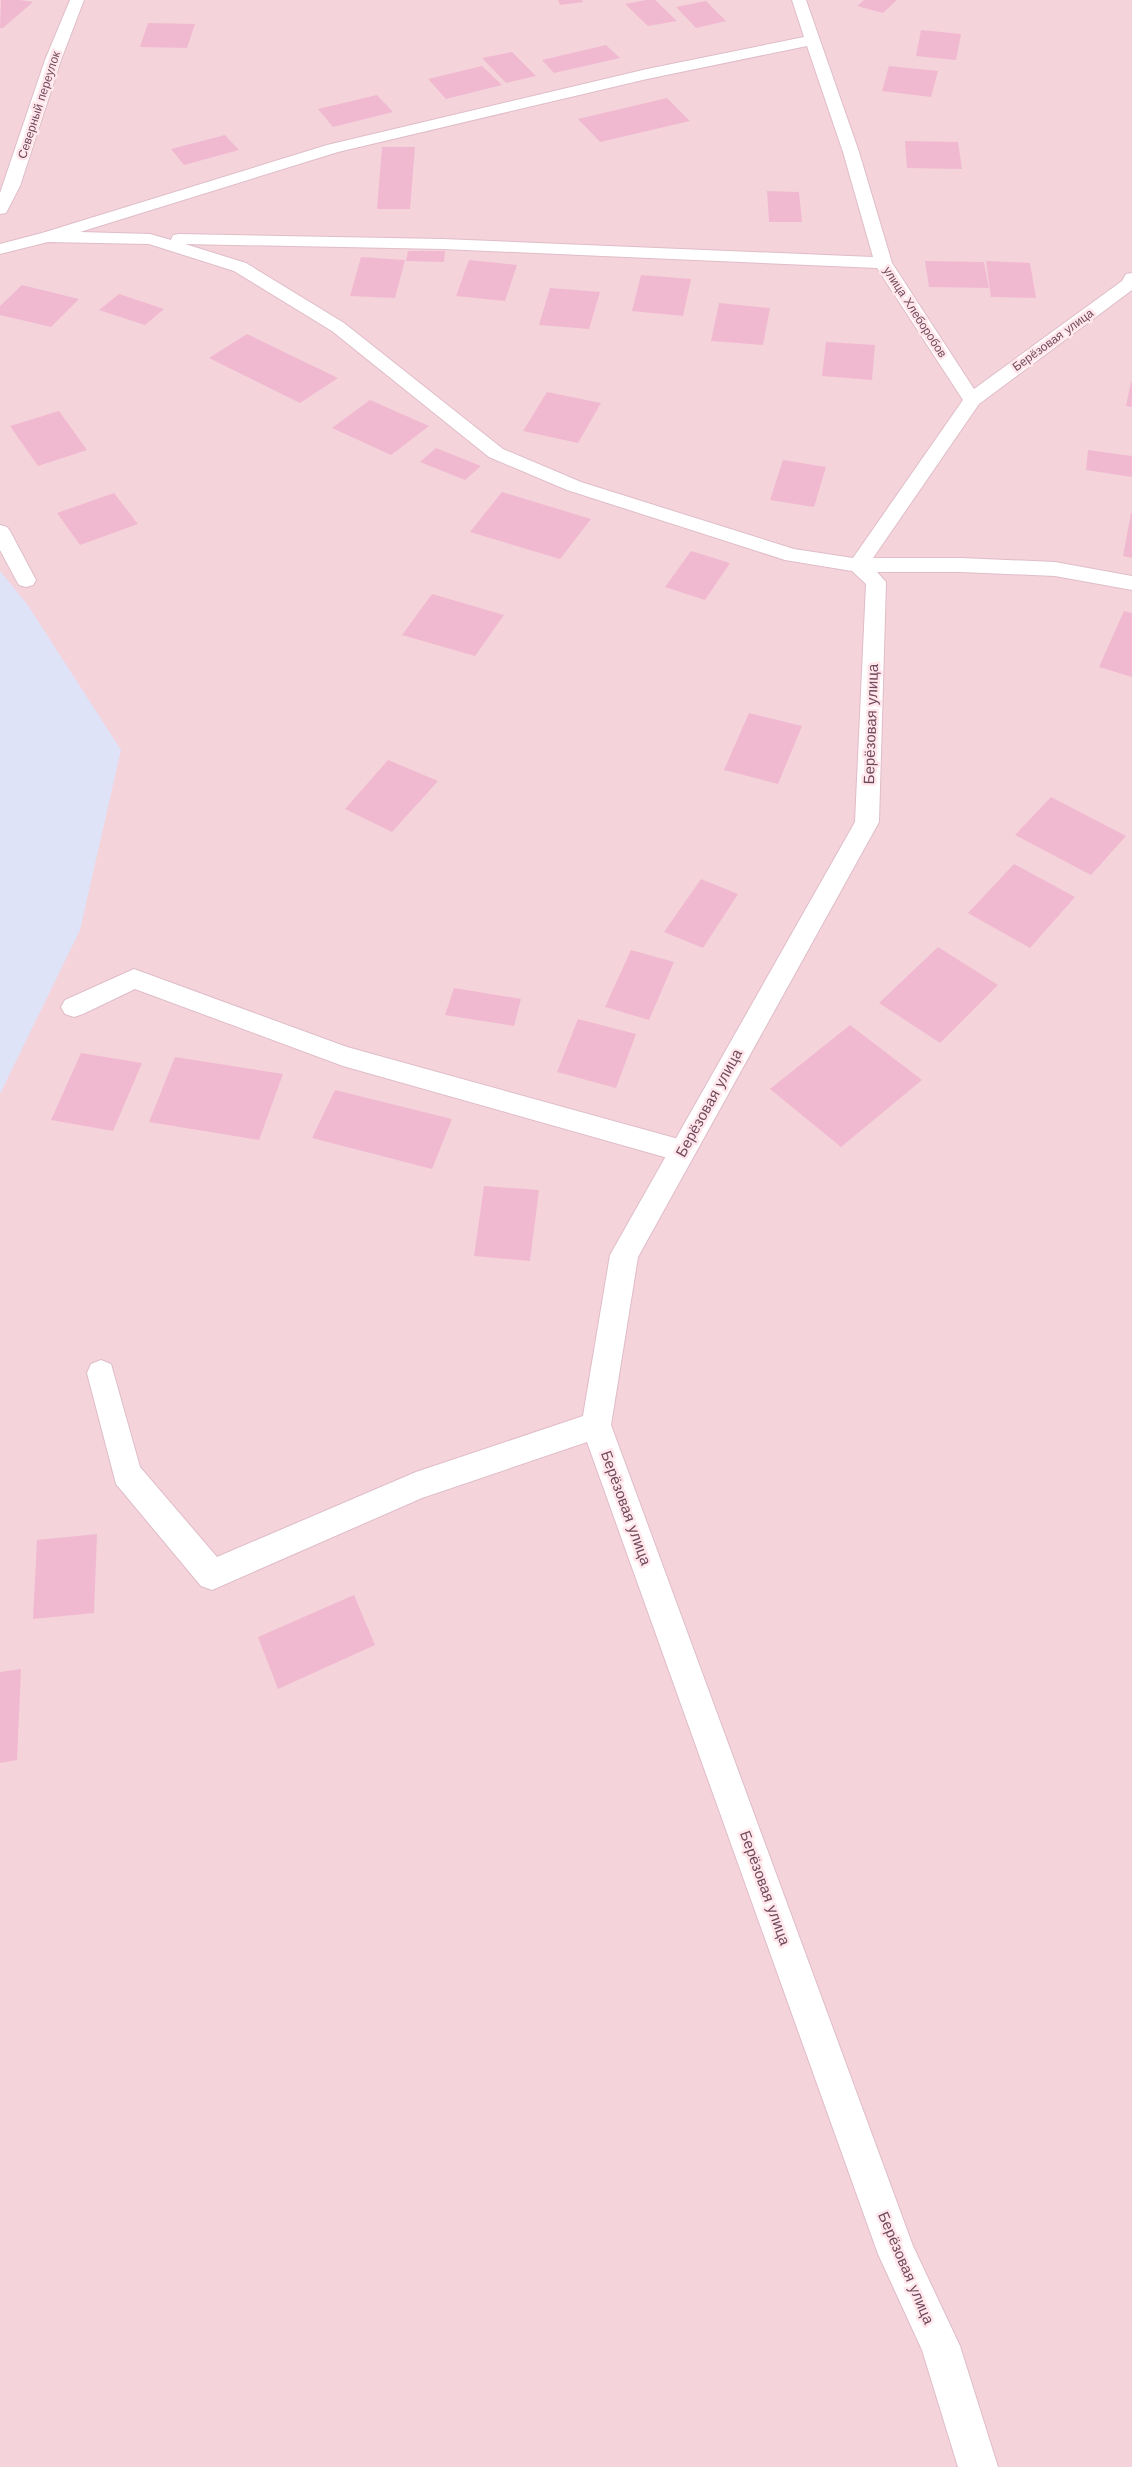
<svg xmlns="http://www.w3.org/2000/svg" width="1132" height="2467" font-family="'Work Sans',sans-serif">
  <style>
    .residential { fill: #f5d3db }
    .education { fill: #dee3f8 }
    .building { fill: #f0b9d0 }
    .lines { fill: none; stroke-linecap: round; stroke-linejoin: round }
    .lane-casing { stroke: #dfbdc9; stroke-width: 2 }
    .street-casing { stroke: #dfbdc9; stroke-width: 2 }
    .lane { fill: #fff; fill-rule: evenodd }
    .street { fill: #fff; fill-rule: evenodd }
    .labels { text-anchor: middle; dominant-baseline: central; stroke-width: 5; stroke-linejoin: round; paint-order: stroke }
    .far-street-label { font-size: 12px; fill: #72495c; stroke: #ffe7ec }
    .street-label { font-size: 15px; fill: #72495c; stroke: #ffe7ec }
  </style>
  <rect width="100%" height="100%" fill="#fce1e7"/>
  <path class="residential" d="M0 0H1132V2467H0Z"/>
  <path class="education" d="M0 571 27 604 121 750 80 930 0 1094Z"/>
  <path class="building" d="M1 0H20L33 2 3 28H0Z
    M558 0H582L583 2 560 5Z
    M646 0H655L677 21 648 26 625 4Z
    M864 0H897L883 13 857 6Z
    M706 1 726 21 696 28 676 7Z
    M148 23 195 24 187 48 140 47Z
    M921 30 961 34 956 60 916 56Z
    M606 45 620 58 554 73 542 60Z
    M512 52 536 76 506 83 482 58Z
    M482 66 502 85 446 99 428 79Z
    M889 66 938 71 931 97 882 91Z
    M377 95 393 112 333 127 318 109Z
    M667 98 690 121 600 142 578 119Z
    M225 135 239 150 184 165 171 149Z
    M905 141 958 142 962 169 907 168Z
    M382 147H415L410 209H377Z
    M767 191 799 192 802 222H769Z
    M408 251H445L444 262 406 261Z
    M361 257 405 260 395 298 350 296Z
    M469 260 517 265 505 301 456 296Z
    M925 261 984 262 989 288 929 287Z
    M986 261 1030 263 1036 298 991 297Z
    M641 275 691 279 683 316 632 311Z
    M22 285 79 299 51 327 0 315V306Z
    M550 288 600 292 589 329 539 325Z
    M119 294 164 309 145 325 99 310Z
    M719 303 770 308 763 345 711 341Z
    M247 334 338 378 300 403 209 358Z
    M826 342 875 345 872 380 822 376Z
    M1131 382H1132V407L1126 406Z
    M547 392 601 403 578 443 523 431Z
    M370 400 429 426 391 455 332 428Z
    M59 411 87 450 38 466 10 426Z
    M436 448 481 466 465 480 420 462Z
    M1088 450 1132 456V477L1086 470Z
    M783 460 826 467 814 507 770 500Z
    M502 492 591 519 560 559 470 532Z
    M114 493 138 524 80 545 57 513Z
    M1131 513H1132V558L1123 556Z
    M691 551 730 563 705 600 665 587Z
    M432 594 504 615 475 656 402 635Z
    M1124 611 1132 613V677L1099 667Z
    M749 713 802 726 778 784 724 770Z
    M388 760 438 781 392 832 345 809Z
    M1051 797 1126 836 1091 875 1015 835Z
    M1014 864 1075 897 1030 948 968 913Z
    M701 879 738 894 703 948 664 932Z
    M938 947 998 985 940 1043 879 1003Z
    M631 950 674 962 649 1020 605 1007Z
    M454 988 521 999 514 1026 445 1015Z
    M578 1019 636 1034 616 1088 557 1072Z
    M850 1025 922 1080 841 1147 770 1089Z
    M81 1053 142 1063 113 1131 51 1120Z
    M175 1057 283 1074 259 1140 149 1122Z
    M335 1090 452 1119 432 1169 312 1138Z
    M484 1186 539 1190 530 1261 474 1256Z
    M97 1534 94 1613 33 1619 37 1540Z
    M354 1595 375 1645 278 1689 258 1637Z
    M21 1669 17 1760 0 1763V1672Z"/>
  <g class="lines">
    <defs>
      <path id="lane" d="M134 969 347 1047 682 1140 691 1143 695 1151 691 1159 682 1162 343 1066 135 989 83 1014 74 1017 65 1014 61 1007 65 1000Z"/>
      <path id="street" d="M70 0H84L61 60 20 186 6 213 0 214V193L45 60Z
        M792 0H806L859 152 892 263 974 389 1122 281 1126 274 1132 273V290L979 404 873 558H961L1055 562 1132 576V590L1055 576 961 572H877L886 582 879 822 638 1257 611 1425 913 2246 960 2346 998 2467H958L922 2350 878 2254 587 1442 422 1498 212 1590 201 1586 116 1484 87 1373 91 1364 101 1360 111 1364 140 1467 217 1557 416 1472 583 1416 610 1255 855 822 866 584 852 571 785 560 567 490 489 457 332 331 234 271 149 244 48 242 0 254V244L42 233 327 145 647 69 804 37ZM807 46 843 152 873 257 443 239 179 234 173 235 171 240 150 234 80 232 338 152 647 79ZM185 244 443 249 877 268 963 400 853 558 794 549 581 482 503 449 344 323 246 263Z
        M0 525 7 527 10 531 36 580 33 585 26 587 19 585 16 580 0 550Z"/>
    </defs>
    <use href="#lane" class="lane-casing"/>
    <use href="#street" class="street-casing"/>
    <use href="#lane" class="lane"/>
    <use href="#street" class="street"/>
  </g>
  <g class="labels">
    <g class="far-street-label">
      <text transform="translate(39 105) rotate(-72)">Северный переулок</text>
      <text transform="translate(915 312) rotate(57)">улица Хлеборобов</text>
      <text transform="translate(1053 340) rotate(-36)">Берёзовая улица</text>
    </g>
    <g class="street-label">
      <text transform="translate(871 724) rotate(-88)">Берёзовая улица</text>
      <text transform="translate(709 1103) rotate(-61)">Берёзовая улица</text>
      <text transform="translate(626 1508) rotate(70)">Берёзовая улица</text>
      <text transform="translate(765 1888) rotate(70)">Берёзовая улица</text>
      <text transform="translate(906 2268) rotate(67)">Берёзовая улица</text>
    </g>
  </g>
</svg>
